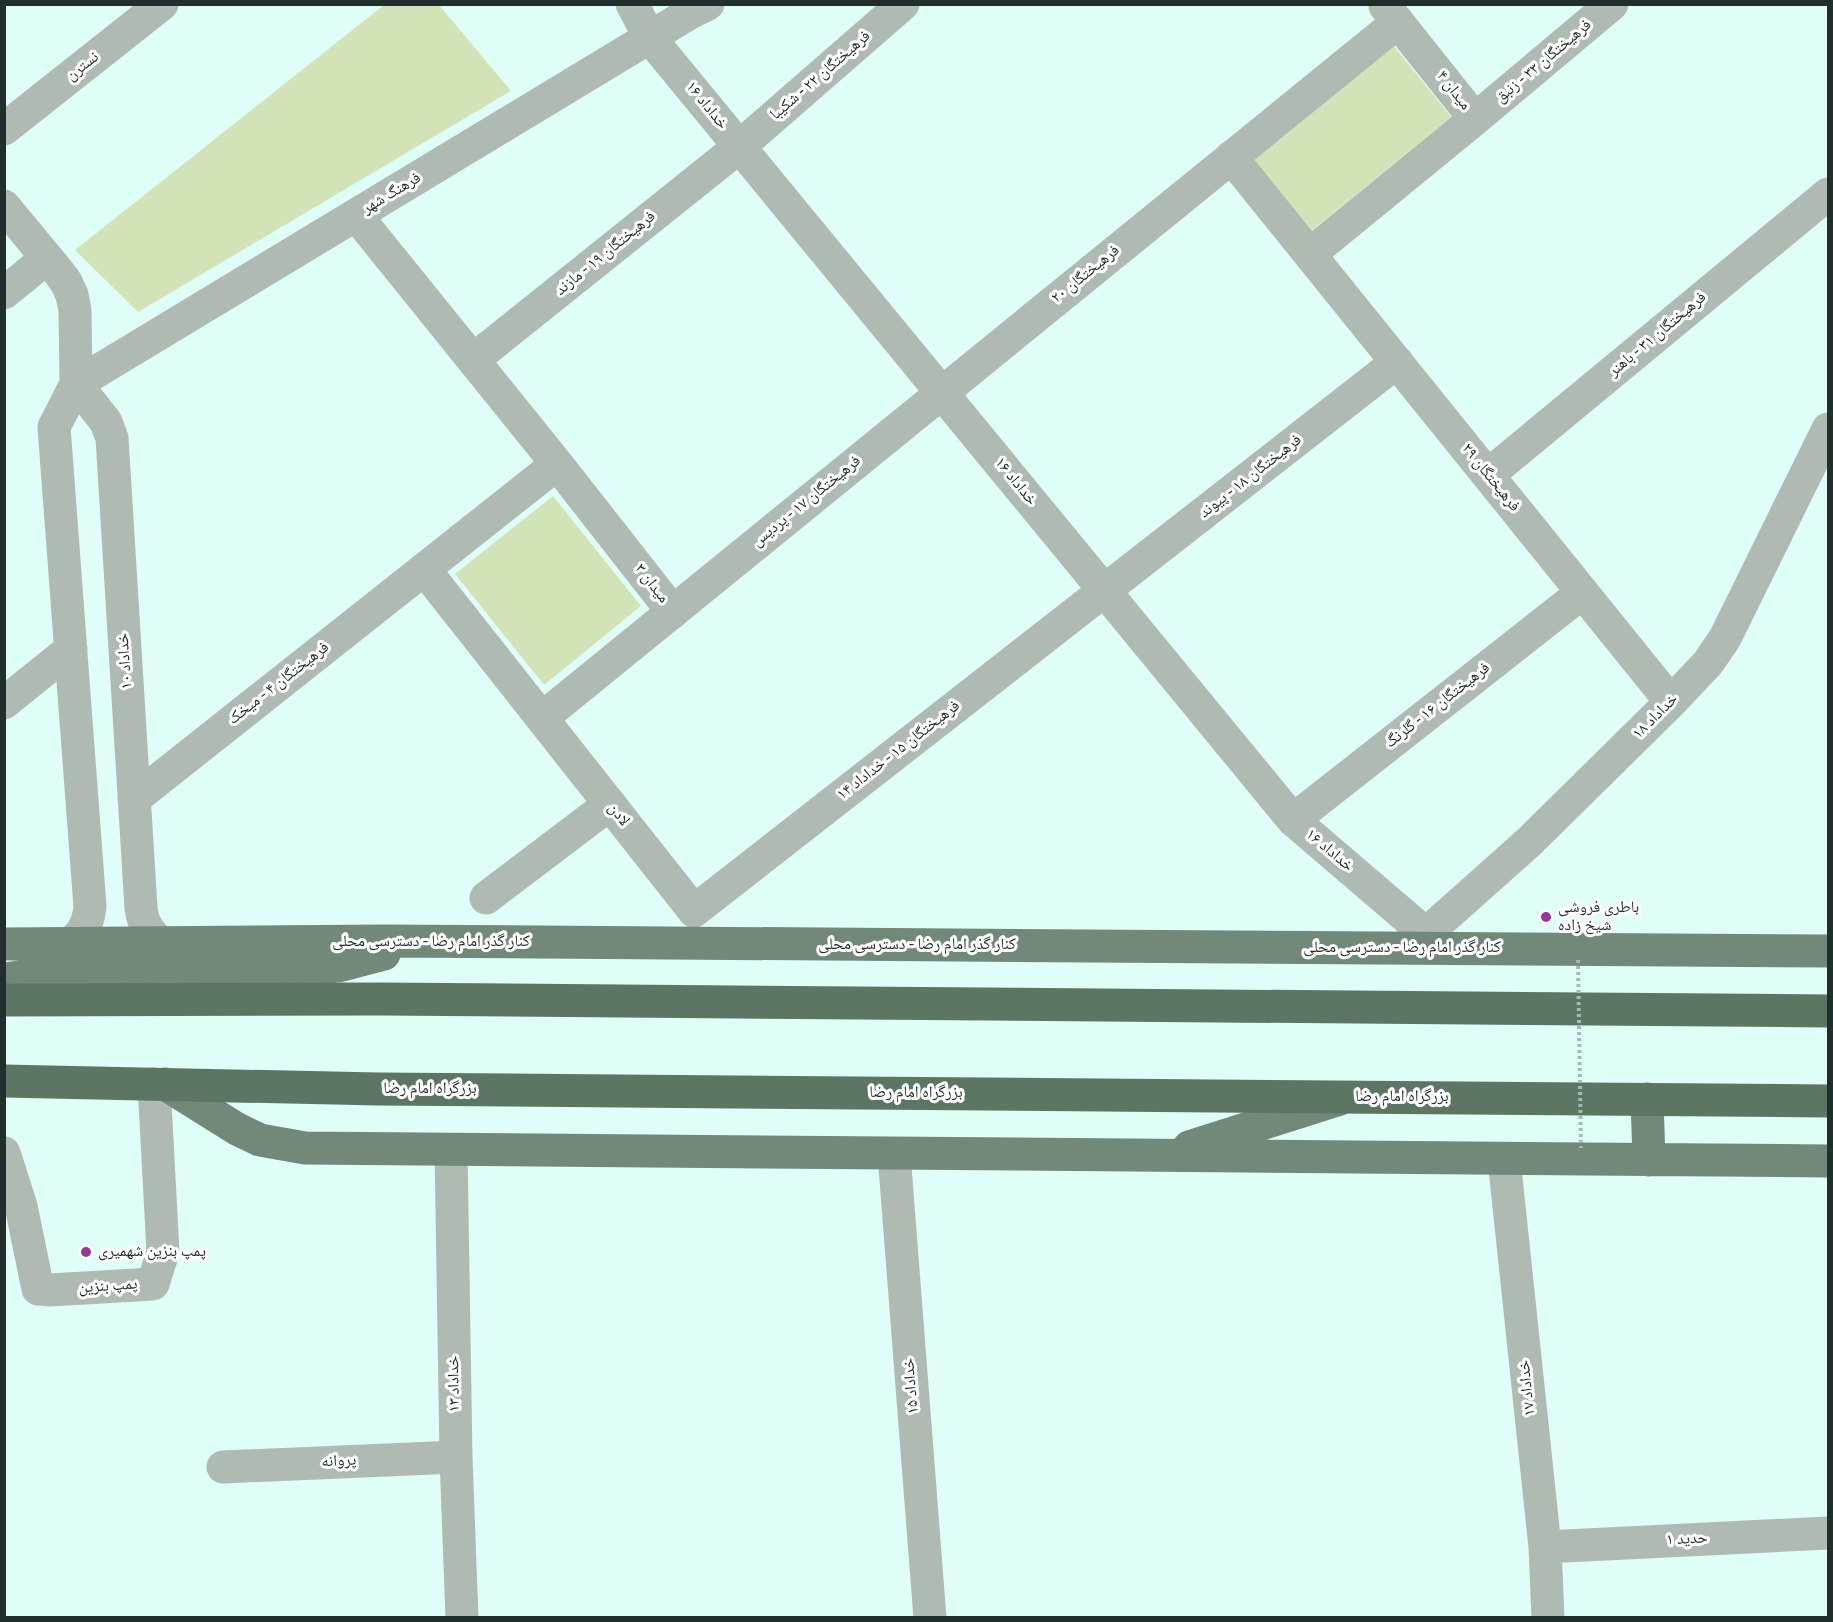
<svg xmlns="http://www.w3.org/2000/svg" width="1833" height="1622" font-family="Georgia,'Noto Naskh Arabic',serif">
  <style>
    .green { fill: #d1e3b7 }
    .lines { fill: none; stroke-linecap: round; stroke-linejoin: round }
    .minor { stroke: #afbab2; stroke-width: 33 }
    .major { stroke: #728878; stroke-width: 33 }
    .highway { stroke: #5d7664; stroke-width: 33 }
    .path-bridge { stroke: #a1bab6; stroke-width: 4; stroke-dasharray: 3 3; stroke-linecap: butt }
    .poi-dot { fill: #99359b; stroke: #fff; stroke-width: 2 }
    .labels { text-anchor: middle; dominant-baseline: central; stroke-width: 6; stroke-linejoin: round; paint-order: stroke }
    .street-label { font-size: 16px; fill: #202e2c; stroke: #fff }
    .poi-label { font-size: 16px; fill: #202e2c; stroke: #fff; text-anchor: start }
  </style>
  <rect width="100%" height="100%" fill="#e0fef8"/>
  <path class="green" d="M384 5H439L511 91 138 312 75 250Z
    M1393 45 1451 117 1310 232 1252 162Z
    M553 496 641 606 544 685 455 574Z"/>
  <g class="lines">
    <path class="minor" d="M632 4 650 38 1293 820 1425 933
      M1385 6 1475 119
      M4 129 162 4
      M1231 157 1671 702
      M4 206 57 270 66 282 72 295 75 310 76 384
      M356 215 557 464 673 612
      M1310 254 1475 119 1612 4
      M4 293 47 258
      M473 360 739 147 903 4
      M76 384 690 13 708 4
      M1488 475 1828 194
      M424 569 694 911 1397 362
      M4 703 71 649
      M542 718 1398 22
      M134 799 557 464
      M1293 820 1582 593
      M486 898 610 804
      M69 944C83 934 88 924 90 907L54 427 76 384 106 422 112 438 141 908C143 924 149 933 161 943
      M1410 948 1530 841 1671 702 1708 663 1725 638 1828 429
      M451 1150 456 1457 462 1618
      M4 1153 21 1206 38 1289 50 1290 153 1284 163 1252 154 1084
      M894 1154 930 1618
      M1504 1159 1545 1547 1548 1618
      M223 1467 456 1457
      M1545 1547 1828 1533"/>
    <path class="major" d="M4 944 384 941 1828 951
      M4 979 49 973 307 970 338 966 384 954
      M165 1084 237 1129 260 1140 305 1148 1828 1161
      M1647 1099 1649 1160
      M1189 1147 1340 1099"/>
    <path class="highway" d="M4 1000 381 999 1828 1011
      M4 1081 378 1089 1828 1101"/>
    <path class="path-bridge" d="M1578 960 1581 1148"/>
  </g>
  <g class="poi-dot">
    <circle cx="1546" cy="917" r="6"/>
    <circle cx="86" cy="1252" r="6"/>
  </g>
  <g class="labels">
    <g class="street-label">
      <text transform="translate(1544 62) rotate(-40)">فرهیختگان ۳۳ - زنبق</text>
      <text transform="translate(83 67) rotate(-38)">نسترن</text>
      <text transform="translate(821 76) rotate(-41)">فرهیختگان ۲۲ - شکیبا</text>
      <text transform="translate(1453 91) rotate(52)">میدان ۴</text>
      <text transform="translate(706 106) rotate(51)">خداداد ۱۶</text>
      <text transform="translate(392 194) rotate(-31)">فرهنگ شهر</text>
      <text transform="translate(606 254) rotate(-39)">فرهیختگان ۱۹ - مازند</text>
      <text transform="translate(1086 275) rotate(-39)">فرهیختگان ۲۰</text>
      <text transform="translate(1658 335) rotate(-40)">فرهیختگان ۳۱ - باهنر</text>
      <text transform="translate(1251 477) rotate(-38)">فرهیختگان ۱۸ - پیوند</text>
      <text transform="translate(1490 478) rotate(51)">فرهیختگان ۲۹</text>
      <text transform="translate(1015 482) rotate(51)">خداداد ۱۶</text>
      <text transform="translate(807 502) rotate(-39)">فرهیختگان ۱۷ - پردیس</text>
      <text transform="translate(651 584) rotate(52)">میدان ۳</text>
      <text transform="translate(126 661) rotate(-94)">خداداد ۱۰</text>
      <text transform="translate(279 684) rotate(-38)">فرهیختگان ۴ - میخک</text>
      <text transform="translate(1438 706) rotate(-38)">فرهیختگان ۱۶ - گلرنگ</text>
      <text transform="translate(1656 717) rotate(-45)">خداداد ۱۸</text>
      <text transform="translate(899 751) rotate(-38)">فرهیختگان ۱۵ - خداداد ۱۴</text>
      <text transform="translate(618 815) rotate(52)">لادن</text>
      <text transform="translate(1329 851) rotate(40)">خداداد ۱۶</text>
      <text x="431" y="942">کنار گذر امام رضا - دسترسی محلی</text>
      <text x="917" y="945">کنار گذر امام رضا - دسترسی محلی</text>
      <text x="1402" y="948">کنار گذر امام رضا - دسترسی محلی</text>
      <text x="430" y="1089">بزرگراه امام رضا</text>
      <text x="916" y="1093">بزرگراه امام رضا</text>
      <text x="1402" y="1097">بزرگراه امام رضا</text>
      <text transform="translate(108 1287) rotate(-4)">پمپ بنزین</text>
      <text transform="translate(455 1384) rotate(-91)">خداداد ۱۳</text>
      <text transform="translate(912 1386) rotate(-95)">خداداد ۱۵</text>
      <text transform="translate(1528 1388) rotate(-96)">خداداد ۱۷</text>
      <text transform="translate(339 1462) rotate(-3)">پروانه</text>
      <text transform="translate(1687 1540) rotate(-3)">حدید ۱</text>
    </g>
    <g class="poi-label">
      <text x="1558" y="908">باطری فروشی<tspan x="1558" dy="18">شیخ زاده</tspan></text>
      <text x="98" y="1252">پمپ بنزین شهمیری</text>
    </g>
  </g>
  <rect width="1833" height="1622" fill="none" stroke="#202e2c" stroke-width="12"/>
</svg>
